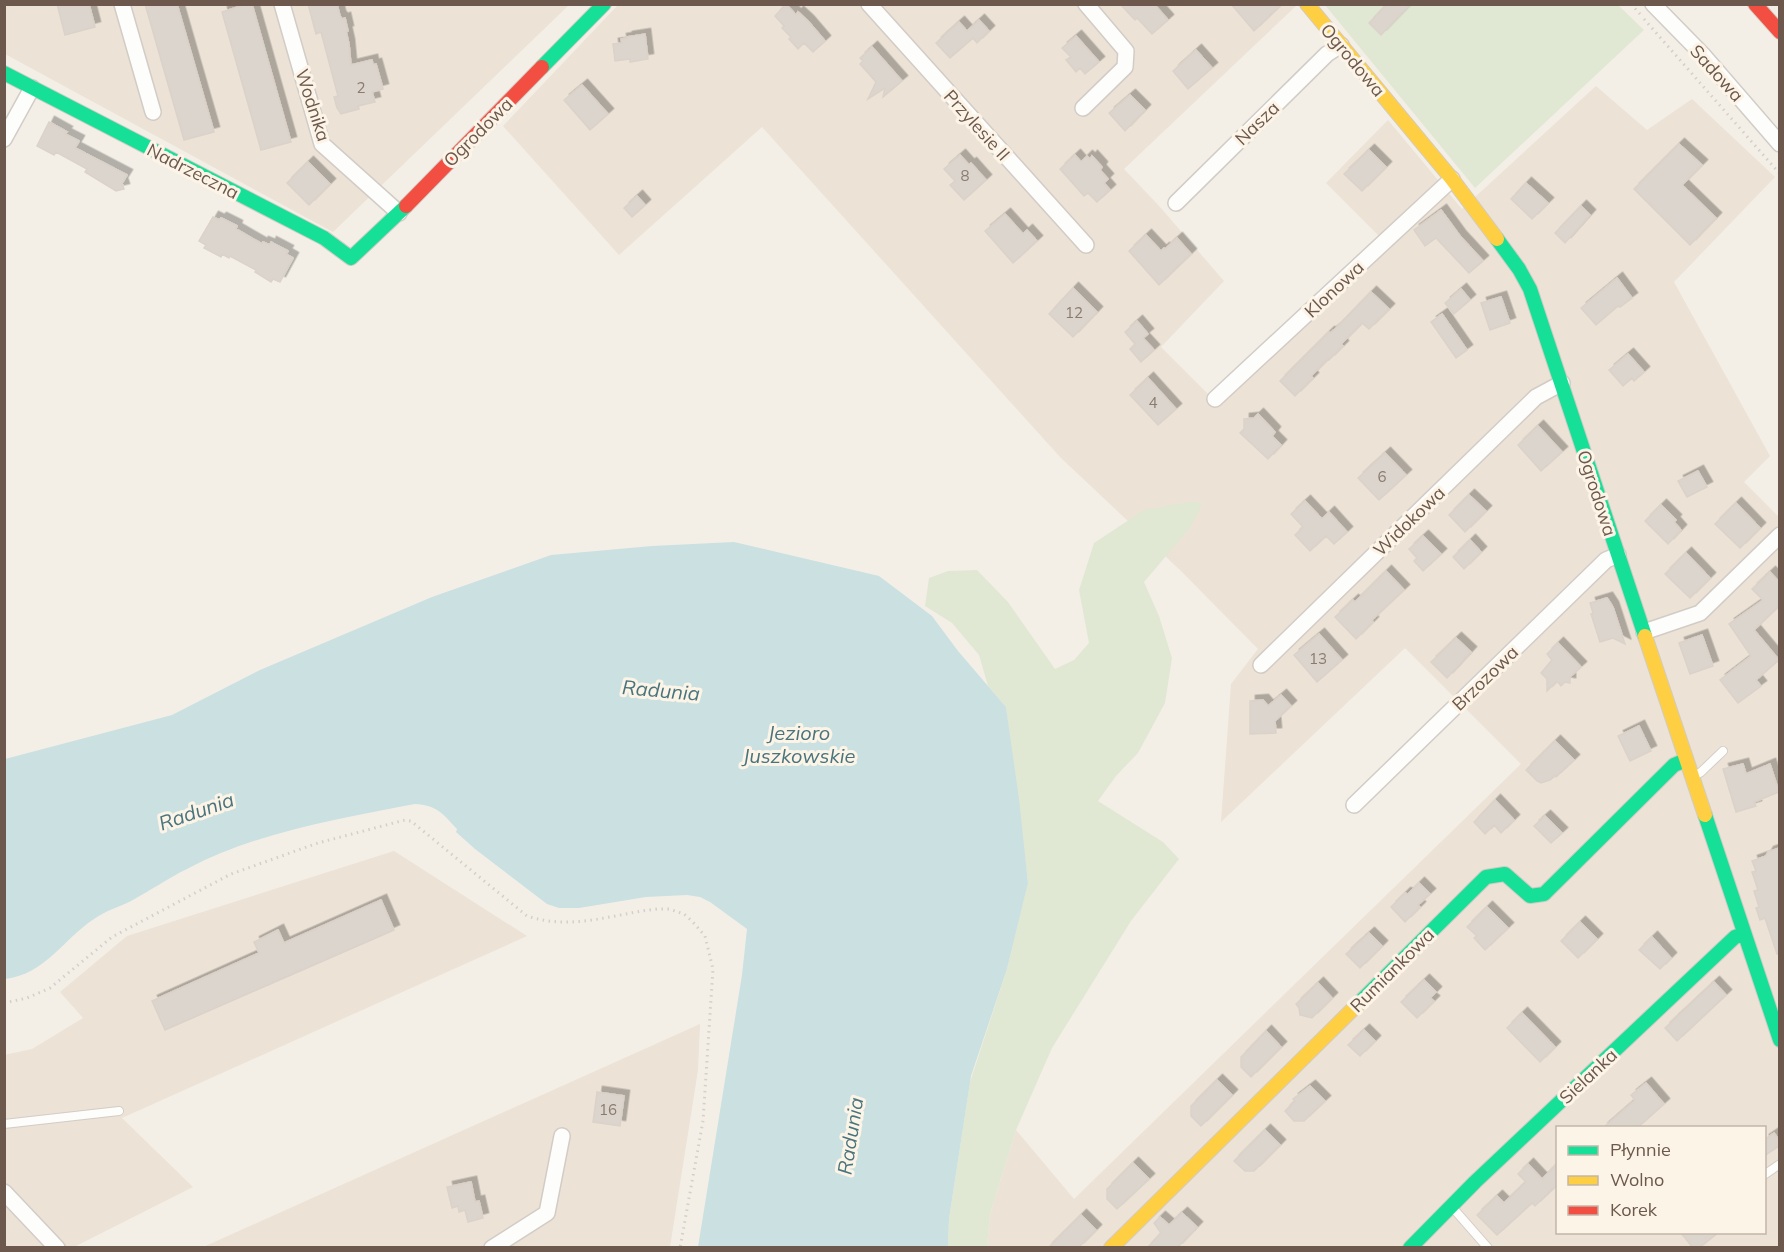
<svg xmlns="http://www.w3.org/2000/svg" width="1784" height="1252" font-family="Mulish,sans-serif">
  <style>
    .residential { fill: #ece2d5; fill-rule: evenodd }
    .green { fill: #e0e8d3 }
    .water { fill: #cbe0e1 }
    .building { fill: #dcd5cd; stroke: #dbd2ca; stroke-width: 1.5; filter: url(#shadow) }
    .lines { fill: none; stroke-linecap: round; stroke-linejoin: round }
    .lane-casing { stroke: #d2ccc6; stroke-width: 10 }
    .street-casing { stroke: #d2ccc6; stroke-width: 18 }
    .fast-casing { stroke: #d2cbc4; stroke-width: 16 }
    .slow-casing { stroke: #d2cbc4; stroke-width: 16 }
    .jam-casing { stroke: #d2cbc4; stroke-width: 16 }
    .path { stroke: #d4cfc9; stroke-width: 3; stroke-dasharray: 1.5 4.5; stroke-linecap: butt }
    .lane { stroke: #fdfdfb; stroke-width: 8 }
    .street { stroke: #fdfdfb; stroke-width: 15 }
    .fast { stroke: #16e098; stroke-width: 14 }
    .slow { stroke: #ffcf43; stroke-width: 14 }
    .jam { stroke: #f24e42; stroke-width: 14 }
    .labels { text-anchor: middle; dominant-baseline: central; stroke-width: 6; stroke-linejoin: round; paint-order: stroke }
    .number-label { font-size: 15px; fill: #8a7a6f }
    .street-label { font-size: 18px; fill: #6c584c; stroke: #fcf4e7 }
    .water-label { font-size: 20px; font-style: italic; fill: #49747d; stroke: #fcf4e7 }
  </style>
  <defs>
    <filter id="shadow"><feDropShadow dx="5.5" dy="-5.5" stdDeviation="0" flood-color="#0004"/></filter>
  </defs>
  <rect width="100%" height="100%" fill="#f3efe7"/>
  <path class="residential" d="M4 5H569L333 232 5 54Z
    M618 5H1297L1124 169 1160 207 1224 281 1161 347 1209 395 1381 238 1326 183 1388 120 1462 209 1596 86 1647 130 1692 99 1775 177 1674 282 1770 456 1744 482 1779 517V1247H987L990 1214 1016 1130 1074 1199 1521 764 1405 648 1221 822 1231 684 1258 649 1181 571 1061 458 762 127 619 255 503 126ZM1558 1128H1764V1232H1558Z
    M394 851 527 936 122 1118 193 1187 76 1246 77 1247H5L4 1055 32 1049 83 1018 60 992 127 936Z
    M700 1024 698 1070 670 1247 201 1248Z"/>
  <path class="green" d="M1325 5H1618L1644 30 1475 188Z
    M1195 501 1202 505 1190 528 1144 582 1159 616 1172 658 1165 703 1138 753 1116 776 1098 801 1163 842 1179 859 1131 921 1052 1048 1016 1130 990 1214 987 1247H948L949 1219 970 1082 1007 969 1028 882 1006 707 988 686 979 655 952 623 925 606 929 578 948 571 977 570 1008 602 1055 669 1074 660 1089 643 1079 590 1094 543 1144 510Z"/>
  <path class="water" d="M734 542 879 576 932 616 958 651 1006 707 1019 799 1028 883 1007 969 971 1076 949 1219 948 1247H698L742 975 747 929 710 902 700 897 687 895 646 897 579 908H559L547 904 475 849 456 832 457 829C443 814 437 805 415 804 338 819 257 832 187 869 168 878 150 891 131 901 119 907 105 911 94 919 62 940 46 974 5 979V759L172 715 260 670 432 597 551 555 652 546Z"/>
  <path class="building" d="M57 4H89L95 27 65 35Z
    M145 4H177L214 132 184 140Z
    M247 4H252L291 142 261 150 222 12Z
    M308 4H337L340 16 342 19 345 18 348 31H346L349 44 351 65 372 60 373 65 376 64 383 89 372 92 375 102 358 106 359 109 341 114 337 108 334 97 338 96 321 32 316 34Z
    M786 4 796 15 798 12 808 21 825 41 813 52 804 43 798 49 789 39 791 37 782 28 784 26 775 16Z
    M1120 4H1154L1168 20 1152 34 1137 18 1135 20Z
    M1231 4H1282L1254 31Z
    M1387 4H1411L1381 35 1369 23Z
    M979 20 989 31 977 43 973 38 950 58 936 43 959 22 967 31Z
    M645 34 648 59 630 62V59L615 61 613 44 622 43 621 39 627 38V37Z
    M1076 36 1099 62 1085 74 1080 68 1076 72 1066 60 1071 57 1062 48Z
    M872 47 902 81 883 97 885 88 868 99 876 82 860 64 863 61 860 58Z
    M1196 50 1212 68 1188 89 1173 71Z
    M582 85 608 114 590 130 564 100Z
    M1130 95 1145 110 1125 131 1109 113Z
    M49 122 67 132 65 134 79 141 75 148 127 175 122 183 124 189 116 191 85 172 87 169 56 152 54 155 37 146Z
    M1679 144 1702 165 1682 185 1716 218 1690 245 1634 189Z
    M1369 150 1386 167 1362 191 1344 174Z
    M960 155 969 165 971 163 986 180 964 200 950 185 955 181 944 169Z
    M1075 155 1081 162 1087 156 1090 159 1092 156 1102 167 1100 170 1108 179 1104 183 1110 190 1097 202 1088 193 1084 196 1060 169Z
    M308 162 330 184 309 205 287 183Z
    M1526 183 1548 203 1532 219 1511 199Z
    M637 196 645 205 632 217 624 208Z
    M1581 206 1590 215 1565 243 1555 233Z
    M1441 210 1460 236 1483 261 1469 273 1436 238 1425 246 1414 230Z
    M1005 214 1023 234 1027 230 1037 241 1013 263 985 231Z
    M213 217 219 220 221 218 237 226 236 229 262 244 263 242 270 245 271 242 288 251 286 254 293 258 280 282 273 279 271 282 255 272 256 270 230 256 229 258 222 254 221 257 204 248 206 245 199 241Z
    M1146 235 1161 251 1164 248 1165 249 1177 238 1191 254 1159 285 1129 251Z
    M1617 278 1632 298 1620 307 1618 306 1596 325 1581 308Z
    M1073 288 1097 312 1073 337 1049 314Z
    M1461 289 1470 300 1454 314 1445 303Z
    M1371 292 1389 309 1369 329 1362 323 1341 344 1343 346 1329 360 1328 359 1311 376 1313 378 1295 396 1280 381 1329 332 1330 333 1336 328Z
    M1501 297 1510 323 1490 330 1481 303Z
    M1442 314 1467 350 1456 358 1431 322Z
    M1137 321 1148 334 1143 338 1154 350 1141 362 1130 349 1135 344 1125 332Z
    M1628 354 1644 372 1634 381 1632 378 1623 386 1609 370Z
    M1148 378 1176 409 1158 425 1130 395Z
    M1258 414 1275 432 1272 436 1281 445 1268 459 1240 433 1244 429V419L1254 418Z
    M1538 426 1562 452 1541 471 1518 445Z
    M1385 453 1406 475 1379 500 1358 478Z
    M1698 471 1707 487 1687 497 1678 481Z
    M1469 495 1486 511 1465 532 1449 515Z
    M1305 501 1322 519 1329 512 1347 532 1334 544 1326 536 1310 551 1295 535 1303 527 1291 514Z
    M1736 503 1760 528 1740 548 1715 524Z
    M1661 505 1676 520 1674 522 1681 530 1668 544 1645 521Z
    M1423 536 1441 554 1423 571 1414 561 1417 558 1409 549Z
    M1470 540 1481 552 1464 569 1453 557Z
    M1686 553 1710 578 1690 598 1665 574Z
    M1386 571 1404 590 1372 620 1373 622 1356 639 1335 617 1353 600 1355 602Z
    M1770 572 1779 582V606L1754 630 1779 660 1756 680 1761 686 1738 703 1720 680 1751 656 1729 624 1763 600 1752 589Z
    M1607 598 1613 607 1625 644 1613 638 1600 642 1591 614 1593 613 1590 603Z
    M1319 634 1342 660 1317 682 1294 655Z
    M1702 635 1713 666 1690 674 1679 643Z
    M1456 638 1471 652 1447 678 1431 662Z
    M1558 643 1581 667 1570 677V683L1565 682 1561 686 1557 681 1547 691V679L1541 673 1552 660 1547 654Z
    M1281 695 1291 706 1275 721 1276 733 1250 734V701L1263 700 1268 706Z
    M1639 726 1651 751 1630 761 1618 736Z
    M1555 741 1574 760 1556 777 1555 776 1550 780 1541 783 1537 781 1526 770Z
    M1743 764 1746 774 1770 764 1779 792 1754 802 1756 806 1736 812 1723 769Z
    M1495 800 1514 820 1501 833 1494 825 1485 834 1474 822Z
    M1545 816 1562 833 1551 843 1534 826Z
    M1779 848V954H1777L1765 918 1760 920 1756 908 1759 907 1754 891 1758 890 1752 872 1756 871 1752 861 1766 856 1768 852Z
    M1419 883 1430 894 1418 905 1420 907 1405 922 1391 907 1405 893 1408 894Z
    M381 900 394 930 165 1030 152 1001 259 953 254 942 278 930 284 943Z
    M1487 907 1508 928 1485 950 1474 938 1477 936 1467 927Z
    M1580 922 1597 939 1578 958 1561 941Z
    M1369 933 1382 946 1360 968 1346 954Z
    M1652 937 1671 958 1660 969 1639 950Z
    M1424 980 1436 992 1430 998 1434 1001 1417 1018 1401 1002Z
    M1714 982 1726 995 1677 1041 1665 1028Z
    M1318 983 1332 998 1312 1018 1300 1015 1299 1008 1296 1004Z
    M1522 1013 1555 1047 1540 1062 1507 1028Z
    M1364 1030 1375 1041 1360 1056 1348 1045Z
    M1266 1031 1281 1047 1251 1077 1241 1067V1057Z
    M1217 1080 1232 1095 1201 1126 1191 1116V1106Z
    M1646 1083 1664 1104 1637 1128H1603L1635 1100 1631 1095Z
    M1310 1086 1325 1101 1304 1121H1294L1285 1111 1295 1101 1293 1099Z
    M597 1092 624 1096 620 1126 593 1122Z
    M1265 1130 1280 1145 1254 1171H1245L1234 1161Z
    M1774 1133 1779 1140V1146L1764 1156V1140Z
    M1133 1163 1149 1179 1117 1209 1107 1199V1189Z
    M1528 1164 1542 1179 1557 1164V1185L1535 1206 1532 1203 1497 1235 1477 1215 1497 1196 1504 1203 1526 1182 1518 1174Z
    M471 1182 475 1202 479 1201 483 1218 468 1222 465 1210 459 1212 458 1206 452 1208 447 1187Z
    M1182 1213 1197 1227 1177 1248H1147L1161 1233 1154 1223 1160 1217 1169 1225Z
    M1081 1215 1096 1230 1078 1248H1048Z
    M1681 1233H1718L1699 1248H1693Z"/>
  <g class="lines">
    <defs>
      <path id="lane" d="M1693 777 1701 772 1723 751
        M4 1124 119 1111
        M1764 1175 1780 1164
        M1452 1207 1488 1248"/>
      <path id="street" d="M122 4 153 112
        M282 4 322 144 399 213
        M869 4 1086 245
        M1653 4 1702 54 1780 144
        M1083 108 1125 67 1126 51 1086 4
        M4 139 32 88
        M1176 203 1327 54 1341 45
        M1215 399 1452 179
        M1644 632 1700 613 1780 535
        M1261 665 1536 397 1562 383
        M1354 805 1606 560 1618 555
        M4 1192 57 1248
        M492 1248 547 1213 562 1136"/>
      <path id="fast" d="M542 67 604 4
        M4 73 324 238 351 258 406 206
        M1497 239 1519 269 1530 289 1645 636
        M1705 815 1780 1040
        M1358 1004 1486 877 1505 874 1530 896 1544 894 1674 765 1686 760
        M1410 1248 1475 1182 1735 937 1744 934"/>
      <path id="slow" d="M1307 4 1452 179 1497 239
        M1645 636 1705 815
        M1111 1248 1358 1004"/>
      <path id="jam" d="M1755 4 1780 32
        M406 206 542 67"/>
    </defs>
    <use href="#lane" class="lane-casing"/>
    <use href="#street" class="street-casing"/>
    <use href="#fast" class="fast-casing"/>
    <use href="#slow" class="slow-casing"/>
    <use href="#jam" class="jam-casing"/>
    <path class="path" d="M1631 4 1640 14
      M1644 19 1780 174
      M4 1003 27 998 50 988 112 937 231 874 318 843 405 820 411 821 527 916C572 931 612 914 657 909H669L684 914 692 921 705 936 713 969 703 1121 680 1248"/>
    <use href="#lane" class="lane"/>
    <use href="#street" class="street"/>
    <use href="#fast" class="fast"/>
    <use href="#slow" class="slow"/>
    <use href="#jam" class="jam"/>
  </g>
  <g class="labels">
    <g class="number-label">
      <text x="361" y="87">2</text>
      <text x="965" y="175">8</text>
      <text x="1074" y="312">12</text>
      <text x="1153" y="402">4</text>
      <text x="1382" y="476">6</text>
      <text x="1318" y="658">13</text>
      <text x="608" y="1109">16</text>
    </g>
    <g class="street-label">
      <text transform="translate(1353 60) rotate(50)">Ogrodowa</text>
      <text transform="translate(1717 73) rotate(48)">Sadowa</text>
      <text transform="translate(313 105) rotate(72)">Wodnika</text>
      <text transform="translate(1257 123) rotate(-44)">Nasza</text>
      <text transform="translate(977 125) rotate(48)">Przylesie II</text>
      <text transform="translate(478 132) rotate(-45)">Ogrodowa</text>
      <text transform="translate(193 171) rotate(27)">Nadrzeczna</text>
      <text transform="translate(1334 289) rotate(-43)">Klonowa</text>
      <text transform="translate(1597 493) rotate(72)">Ogrodowa</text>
      <text transform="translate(1409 521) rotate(-44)">Widokowa</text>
      <text transform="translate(1485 678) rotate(-44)">Brzozowa</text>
      <text transform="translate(1392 970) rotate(-45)">Rumiankowa</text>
      <text transform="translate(1588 1076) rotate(-43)">Sielanka</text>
    </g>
    <g class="water-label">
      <text transform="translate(661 690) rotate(5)">Radunia</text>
      <text x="799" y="732">Jezioro<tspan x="799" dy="23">Juszkowskie</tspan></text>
      <text transform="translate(196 811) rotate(-19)">Radunia</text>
      <text transform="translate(850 1136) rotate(-81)">Radunia</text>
    </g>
  </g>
  <rect width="1784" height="1252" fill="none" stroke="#6c584c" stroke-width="12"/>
  <rect x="1556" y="1126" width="210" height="108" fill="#fcf4e7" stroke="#c2b6a9" stroke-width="1.5"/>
  <rect x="1568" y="1146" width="30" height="9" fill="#16e098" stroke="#c2b6a9" stroke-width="1.5"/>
  <text x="1610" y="1156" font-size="18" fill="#6c584c">Płynnie</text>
  <rect x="1568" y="1176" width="30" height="9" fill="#ffcf43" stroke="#c2b6a9" stroke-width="1.5"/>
  <text x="1610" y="1186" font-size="18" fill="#6c584c">Wolno</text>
  <rect x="1568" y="1206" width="30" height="9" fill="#f24e42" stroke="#c2b6a9" stroke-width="1.5"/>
  <text x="1610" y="1216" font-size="18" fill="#6c584c">Korek</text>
</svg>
